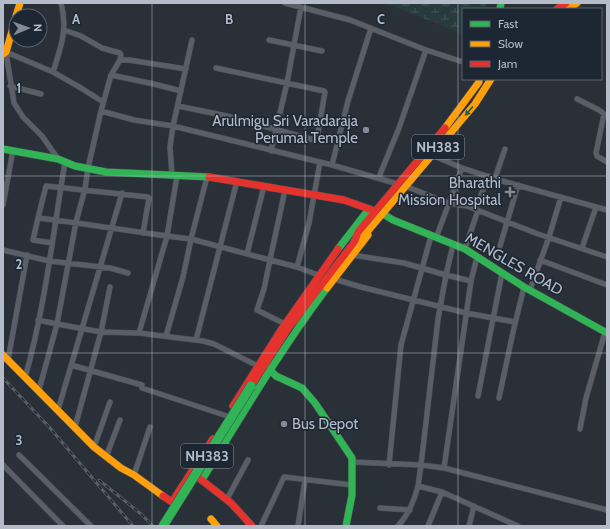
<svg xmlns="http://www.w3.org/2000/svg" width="610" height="529" font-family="Cabin,sans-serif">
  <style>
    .wetland { fill: url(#wetland-marsh) }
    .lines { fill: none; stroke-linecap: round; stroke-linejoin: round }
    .street-casing { stroke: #484c53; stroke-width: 6 }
    .fast-casing { stroke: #484c53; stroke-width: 8 }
    .slow-casing { stroke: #484c53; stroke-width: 8 }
    .jam-casing { stroke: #484c53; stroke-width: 8 }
    .street { stroke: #5a5e66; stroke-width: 5 }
    .fast { stroke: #30b455; stroke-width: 7 }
    .slow { stroke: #ff9f0a; stroke-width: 7 }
    .jam { stroke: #e5322d; stroke-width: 7 }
    .rail-casing { stroke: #595d64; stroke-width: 3 }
    .rail { stroke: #1d2633; stroke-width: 1.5; stroke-dasharray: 4.5; stroke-linecap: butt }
    .fast-bridge-casing { stroke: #474c53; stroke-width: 10; stroke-linecap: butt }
    .fast-bridge { stroke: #30b455; stroke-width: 9 }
    .oneway { fill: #255f41 }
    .grid { fill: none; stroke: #b4bcc9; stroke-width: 1; stroke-opacity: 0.55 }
    .poi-dot { fill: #848b96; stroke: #1d2633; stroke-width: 1.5 }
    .labels { text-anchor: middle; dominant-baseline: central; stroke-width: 3; stroke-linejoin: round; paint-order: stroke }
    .shield { fill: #1d2633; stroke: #878f9c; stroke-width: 1 }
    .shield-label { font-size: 14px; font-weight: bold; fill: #b4bcc9 }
    .poi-label { font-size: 15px; fill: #b4bcc9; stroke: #1d2633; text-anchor: end }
    .street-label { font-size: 15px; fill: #b4bcc9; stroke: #1d2633 }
    .grid-label { font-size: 13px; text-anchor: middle; font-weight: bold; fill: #b4bcc9; stroke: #1d2633; stroke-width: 3; stroke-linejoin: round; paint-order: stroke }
  </style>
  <defs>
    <pattern id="wetland-marsh" width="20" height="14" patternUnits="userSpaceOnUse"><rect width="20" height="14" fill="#273a3e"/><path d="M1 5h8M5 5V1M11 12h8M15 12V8" fill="none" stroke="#445559"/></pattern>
  </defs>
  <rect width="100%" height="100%" fill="#2a3038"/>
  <path class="wetland" d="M385 3H486L485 9H463V34Z"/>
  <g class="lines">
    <defs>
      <path id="street" d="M285 3 350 20 426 50 463 62
        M64 30 81 36 102 48 120 53 121 55 120 60
        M269 40 322 51
        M6 52 14 103 23 117 42 136 58 159
        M6 52 53 72 81 88 103 102
        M53 72C61 47 68 29 61 3
        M111 75 154 84 181 91
        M10 86 41 94
        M577 99 599 110 604 114 596 153 597 156 607 162
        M178 106 227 116 314 140 317 138 325 92 324 91 216 68
        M101 111 134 120 173 126 332 165 398 184
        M271 151 287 83 301 7
        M432 155 462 168 502 181 607 210
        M332 165 348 101 371 28
        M172 175 170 147 173 126 192 40
        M379 177 399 128 426 50
        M495 178 505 149
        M405 186 448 203 467 206 538 234 607 257
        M285 190 270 260 297 267 318 275
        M3 205 13 150
        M475 209 489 176
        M38 218 33 240 52 243
        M143 233 149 198 148 197 46 186 38 218C89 224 140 233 191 239L207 177
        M436 238 462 168
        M500 246 518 185
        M582 248 596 207
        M465 249 478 210
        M3 250 49 261 110 268 128 273
        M247 254 264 186
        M352 255 404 263 446 275 453 245
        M540 260 607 285
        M297 267 309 223 320 162
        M334 279 361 287 466 313 515 322
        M471 281 477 257
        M530 290 549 237 561 197
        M38 320 57 324 76 222 85 189 88 168 101 111 111 75 120 60H129L186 69
        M139 333 167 236 177 176
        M166 336 183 277 191 239 270 260 264 289 257 310 285 324
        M196 340 237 181
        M8 360 27 255
        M71 365 142 385
        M25 378C45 307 53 234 65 162
        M142 388 227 416
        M39 390 57 324 101 332 139 333 203 341 214 344 258 366
        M478 396 502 273
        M499 398 513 332 524 287
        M58 410 122 193
        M75 427 101 332 110 287
        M580 429 586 398 605 332
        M94 447 110 402
        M19 455 91 526
        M106 457 120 420
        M352 462 421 465 438 319 446 275 471 281 444 468
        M3 465 63 526
        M389 465 401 345 431 236
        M134 475 150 427
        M227 499 248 460
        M380 508 410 510
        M261 526 284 477 352 485
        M298 526 305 480
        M398 526C409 514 414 502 418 486
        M428 526 442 492
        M469 526 474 506
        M518 526 442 492 418 486 421 465 444 468 607 510"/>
      <path id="fast" d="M500 9 501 3
        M3 149 58 159 75 166 106 172 209 177
        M383 214 393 220 465 249 524 287 607 333
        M338 249 369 209
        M271 368 272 372 276 376 302 388 315 403 352 458V495L346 526
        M202 480C242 415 281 349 327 288"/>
      <path id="slow" d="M568 9 577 3
        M16 16 20 3
        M3 54 6 52 16 17
        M445 128 479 82V79
        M355 241 362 238 475 104 491 79
        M327 288 368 235
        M3 355 94 447 121 468 134 475 163 496
        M211 519 217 526"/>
      <path id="jam" d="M557 9 566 3
        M209 177 344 200 372 210
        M251 386 287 330 355 241 358 232 445 128
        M233 406 281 330 338 249
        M199 478 231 503 252 526
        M163 496 172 502 213 439"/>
    </defs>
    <use href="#street" class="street-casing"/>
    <use href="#fast" class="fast-casing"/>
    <use href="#slow" class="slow-casing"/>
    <use href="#jam" class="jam-casing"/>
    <use href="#street" class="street"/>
    <use href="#fast" class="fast"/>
    <use href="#slow" class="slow"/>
    <use href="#jam" class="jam"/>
    <defs>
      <path id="rail" d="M3 378 50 428 133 526
        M99 480 141 514 153 526"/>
    </defs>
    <use href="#rail" class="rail-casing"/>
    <use href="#rail" class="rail"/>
    <defs>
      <path id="fast-bridge" d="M163 526 251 386"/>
    </defs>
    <use href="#fast-bridge" class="fast-bridge-casing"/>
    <use href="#fast-bridge" class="fast-bridge"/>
  </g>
  <defs><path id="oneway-solid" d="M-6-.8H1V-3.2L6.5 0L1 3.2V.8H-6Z"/></defs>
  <use class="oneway" href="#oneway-solid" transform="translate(469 111) rotate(130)"/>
  <path class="grid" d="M152 3V526M305 3V526M458 3V526M3 176H607M3 353H607"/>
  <g class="poi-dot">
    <circle cx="366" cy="130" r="4"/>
    <path d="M508 186h4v4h4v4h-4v4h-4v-4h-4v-4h4z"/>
    <circle cx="284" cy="424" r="4"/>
  </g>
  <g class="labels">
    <g class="shield">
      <rect x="412" y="135" width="52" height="24" rx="3"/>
      <rect x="181" y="444" width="52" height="24" rx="3"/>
    </g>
    <g class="shield-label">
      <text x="438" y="147">NH383</text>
      <text x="207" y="456">NH383</text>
    </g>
    <g class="poi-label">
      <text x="358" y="121">Arulmigu Sri Varadaraja<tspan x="358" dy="17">Perumal Temple</tspan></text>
      <text x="501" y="183">Bharathi<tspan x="501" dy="17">Mission Hospital</tspan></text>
      <text x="292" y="424" text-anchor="start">Bus Depot</text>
    </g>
    <g class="street-label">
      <text transform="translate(514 264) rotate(30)">MENGLES ROAD</text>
    </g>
  </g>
  <g class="grid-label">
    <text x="76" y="24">A</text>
    <text x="229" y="24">B</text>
    <text x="381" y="24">C</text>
    <text x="19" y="93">1</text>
    <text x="19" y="269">2</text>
    <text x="19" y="445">3</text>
  </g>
  <rect width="610" height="529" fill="none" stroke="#b4bcc9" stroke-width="8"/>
  <rect x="462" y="8" width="140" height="72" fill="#1d2633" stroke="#59626f"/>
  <rect x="470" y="21" width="20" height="6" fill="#30b455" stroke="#59626f"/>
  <text x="498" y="28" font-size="12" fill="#b4bcc9">Fast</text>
  <rect x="470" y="41" width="20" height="6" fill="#ff9f0a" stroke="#59626f"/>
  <text x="498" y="48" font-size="12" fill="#b4bcc9">Slow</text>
  <rect x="470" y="61" width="20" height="6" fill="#e5322d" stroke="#59626f"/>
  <text x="498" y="68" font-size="12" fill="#b4bcc9">Jam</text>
  <g transform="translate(28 28) rotate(88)"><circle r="19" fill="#1d2633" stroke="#59626f"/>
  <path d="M0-3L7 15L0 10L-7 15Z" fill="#848b96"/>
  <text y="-6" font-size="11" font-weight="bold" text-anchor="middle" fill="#b4bcc9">N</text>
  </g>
</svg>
